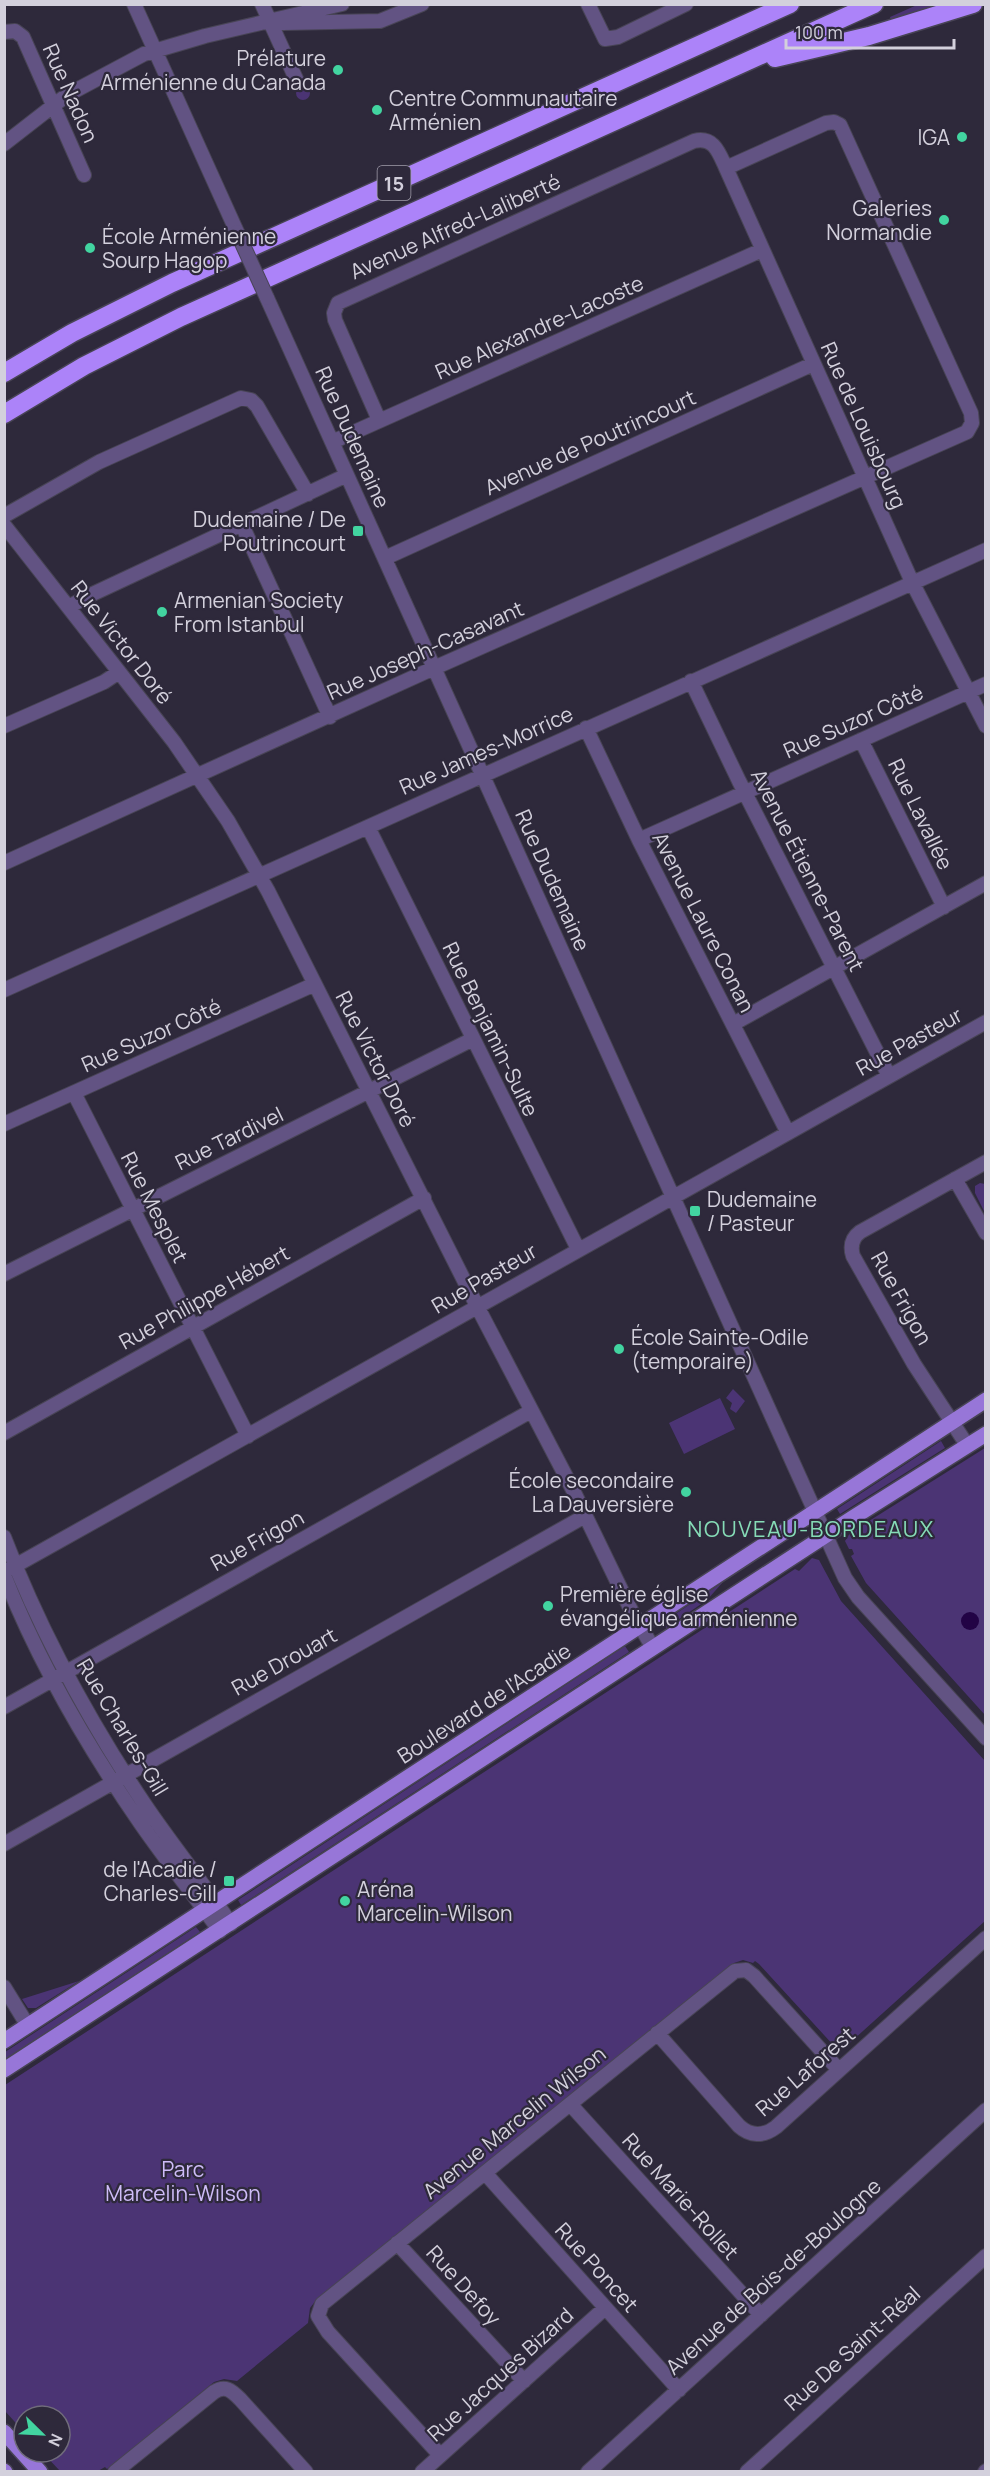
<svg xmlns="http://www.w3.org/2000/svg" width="990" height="2476" font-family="Manrope,sans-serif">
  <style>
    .green { fill: #4b3474 }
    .water { fill: #220345 }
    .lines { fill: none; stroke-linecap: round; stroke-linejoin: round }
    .minor-casing { stroke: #484455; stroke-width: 16 }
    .major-casing { stroke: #484455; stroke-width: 18 }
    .highway-casing { stroke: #484455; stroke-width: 21 }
    .minor { stroke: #625383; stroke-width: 14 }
    .major { stroke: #9776d8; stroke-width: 15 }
    .highway { stroke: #ac83f9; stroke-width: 18 }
    .minor-bridge-casing { stroke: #484455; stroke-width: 16; stroke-linecap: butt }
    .minor-bridge { stroke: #625383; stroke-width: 14 }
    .poi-dot { fill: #42d4a0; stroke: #2e293b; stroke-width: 2 }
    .labels { text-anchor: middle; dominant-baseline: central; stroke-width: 4.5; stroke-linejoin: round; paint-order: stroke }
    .shield { fill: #2e293b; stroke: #a29eac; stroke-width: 1.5 }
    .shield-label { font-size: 20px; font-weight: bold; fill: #d3d0dc }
    .poi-label { font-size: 21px; fill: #d3d0dc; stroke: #2e293b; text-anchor: start }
    .street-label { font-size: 21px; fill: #d3d0dc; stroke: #2e293b }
    .park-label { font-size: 21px; fill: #cebcf8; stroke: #2e293b }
    .neighbourhood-label { font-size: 22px; letter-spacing: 1.5px; fill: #86dcb7; stroke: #2e293b }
  </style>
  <rect width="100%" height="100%" fill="#2e293b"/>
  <path class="green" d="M917 5H942L891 21 890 17Z
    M296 93a7 7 0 1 1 14 0a7 7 0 1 1-14 0Z
    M980 1183 985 1184V1213L975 1193V1186Z
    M733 1389 745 1401 736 1413 730 1409 732 1403 726 1398Z
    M720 1398 735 1429 684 1454 669 1423Z
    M941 1441 945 1448 840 1514 837 1509Z
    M985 1448V1715L866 1583 851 1556 854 1554 852 1549H849L845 1541 850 1533Z
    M812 1558 819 1560 841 1601 985 1761V1921L843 2049 835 2047 759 1964 755 1961 753 1963 743 1960 734 1963 317 2299 310 2308 308 2323 237 2381 224 2379 214 2382 107 2469 105 2467 98 2471H60L42 2452H60V2416H24V2432L5 2411V2085L795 1569 799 1571Z
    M723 1582 707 1600 666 1628 662 1623Z
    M625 1646 629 1652 241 1905 238 1900Z
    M196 1927 200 1932 5 2060V2052Z
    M79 1981 36 2008H28L22 1999Z"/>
  <path class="water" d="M961 1621a9 9 0 1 1 18 0a9 9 0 1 1-18 0Z"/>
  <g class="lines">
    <defs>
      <path id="minor" d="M134 4 237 232
        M262 4 297 81
        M588 4 605 39 618 37 686 4
        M283 23 380 21 422 4
        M4 32 15 31 23 37 84 175
        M4 144 67 95 144 54 205 36 342 4
        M267 298 845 1578 858 1597 986 1738
        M379 420 335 320 334 313 338 303 694 141C714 136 719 153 726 168L912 582 986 726
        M332 442 762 250
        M4 516 99 462 241 398 251 400 257 406 308 494
        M4 525 174 742 228 821 268 891 477 1306 572 1488 631 1610 653 1648
        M242 525 330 717
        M385 558 813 364
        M69 607 84 598 347 475
        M691 681 739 781 889 1076
        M4 726 104 682 119 672
        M586 728 639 840 788 1133
        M861 740 944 907
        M368 827 578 1249
        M639 840 986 684
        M4 863 434 668 967 432 972 423 971 413 840 125 834 122 826 123 726 168
        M4 990 986 550
        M733 1024 986 883
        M74 1093 248 1436
        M4 1124 315 984
        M955 1179 986 1233
        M4 1274 473 1039
        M4 1433 424 1198
        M967 1445 914 1364 853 1256C850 1246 852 1238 860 1232L986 1162
        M4 1537C40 1631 89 1721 145 1805 172 1845 203 1883 231 1924
        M4 1572 986 1022
        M4 1575C39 1663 87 1746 141 1824 166 1860 194 1895 220 1931
        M4 1707 531 1411
        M4 1844 585 1516
        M4 1987 28 2026
        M657 2033 739 2126C750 2136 763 2137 776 2127L986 1938
        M570 2104 761 2315
        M485 2173 679 2390
        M397 2243 524 2381
        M440 2455 328 2332 318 2316 322 2304 735 1971 746 1970 754 1976 839 2070
        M115 2472 214 2392C225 2385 231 2390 240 2399L306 2472
        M422 2472 605 2308
        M588 2472 986 2110
        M747 2472 986 2256
        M985 2472 986 2471"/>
      <path id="major" d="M4 2041 986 1400
        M4 2070 854 1517 986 1434
        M4 2432 40 2472
        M4 2471 5 2472"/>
      <path id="highway" d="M775 58 869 36 973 4
        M4 373 72 333 172 283 790 4
        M4 414 84 366 181 317 874 4"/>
    </defs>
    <use href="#minor" class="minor-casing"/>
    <use href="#major" class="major-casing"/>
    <use href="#highway" class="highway-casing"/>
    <use href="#minor" class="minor"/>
    <use href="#major" class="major"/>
    <use href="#highway" class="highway"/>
    <defs>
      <path id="minor-bridge" d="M237 232 267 298"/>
    </defs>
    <use href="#minor-bridge" class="minor-bridge-casing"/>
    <use href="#minor-bridge" class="minor-bridge"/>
  </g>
  <g class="poi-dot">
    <circle cx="338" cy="70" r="6"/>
    <circle cx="377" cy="110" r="6"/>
    <circle cx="962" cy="137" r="6"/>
    <circle cx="944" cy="220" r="6"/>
    <circle cx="90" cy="248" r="6"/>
    <rect x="352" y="525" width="12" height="12" rx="3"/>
    <circle cx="162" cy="612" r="6"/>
    <rect x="689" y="1205" width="12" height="12" rx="3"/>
    <circle cx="619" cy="1349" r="6"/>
    <circle cx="686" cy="1492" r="6"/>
    <circle cx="548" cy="1606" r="6"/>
    <rect x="223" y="1875" width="12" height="12" rx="3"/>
    <circle cx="345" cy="1901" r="6"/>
  </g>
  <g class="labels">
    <rect class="shield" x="377.5" y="166" width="33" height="34" rx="4.5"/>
    <g class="shield-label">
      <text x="394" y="183">15</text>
    </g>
    <g class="poi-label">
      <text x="326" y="58" text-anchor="end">Prélature<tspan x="326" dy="24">Arménienne du Canada</tspan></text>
      <text x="389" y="98">Centre Communautaire<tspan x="389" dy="24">Arménien</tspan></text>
      <text x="950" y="137" text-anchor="end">IGA</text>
      <text x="932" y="208" text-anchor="end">Galeries<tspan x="932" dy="24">Normandie</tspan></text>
      <text x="102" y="236">École Arménienne<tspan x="102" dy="24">Sourp Hagop</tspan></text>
      <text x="346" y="519" text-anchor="end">Dudemaine / De<tspan x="346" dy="24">Poutrincourt</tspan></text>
      <text x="174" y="600">Armenian Society<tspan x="174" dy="24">From Istanbul</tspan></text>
      <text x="707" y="1199">Dudemaine<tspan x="707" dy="24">/ Pasteur</tspan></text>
      <text x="631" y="1337">École Sainte-Odile<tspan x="631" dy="24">(temporaire)</tspan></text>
      <text x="674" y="1480" text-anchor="end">École secondaire<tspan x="674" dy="24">La Dauversière</tspan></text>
      <text x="560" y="1594">Première église<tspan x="560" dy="24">évangélique arménienne</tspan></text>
      <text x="217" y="1869" text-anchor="end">de l'Acadie /<tspan x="217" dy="24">Charles-Gill</tspan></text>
      <text x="357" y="1889">Aréna<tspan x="357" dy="24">Marcelin-Wilson</tspan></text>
    </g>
    <g class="street-label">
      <text transform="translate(71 93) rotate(66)">Rue Nadon</text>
      <text transform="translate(455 226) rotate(-24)">Avenue Alfred-Laliberté</text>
      <text transform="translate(539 327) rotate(-24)">Rue Alexandre-Lacoste</text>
      <text transform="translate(864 425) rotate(66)">Rue de Louisbourg</text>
      <text transform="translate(353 437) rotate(66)">Rue Dudemaine</text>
      <text transform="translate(590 442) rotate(-24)">Avenue de Poutrincourt</text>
      <text transform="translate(122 642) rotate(52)">Rue Victor Doré</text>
      <text transform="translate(425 650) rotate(-24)">Rue Joseph-Casavant</text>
      <text transform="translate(853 721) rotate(-24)">Rue Suzor Côté</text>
      <text transform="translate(486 750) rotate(-24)">Rue James-Morrice</text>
      <text transform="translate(921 814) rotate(64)">Rue Lavallée</text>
      <text transform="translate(808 870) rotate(63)">Avenue Étienne-Parent</text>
      <text transform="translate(553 880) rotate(66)">Rue Dudemaine</text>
      <text transform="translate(704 922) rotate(63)">Avenue Laure Conan</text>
      <text transform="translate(491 1029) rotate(64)">Rue Benjamin-Sulte</text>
      <text transform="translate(151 1035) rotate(-24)">Rue Suzor Côté</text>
      <text transform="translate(909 1041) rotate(-29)">Rue Pasteur</text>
      <text transform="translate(376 1059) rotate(63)">Rue Victor Doré</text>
      <text transform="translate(229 1138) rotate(-26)">Rue Tardivel</text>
      <text transform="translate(155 1207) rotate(63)">Rue Mesplet</text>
      <text transform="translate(484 1278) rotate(-30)">Rue Pasteur</text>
      <text transform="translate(204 1297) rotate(-29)">Rue Philippe Hébert</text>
      <text transform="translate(902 1298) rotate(61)">Rue Frigon</text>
      <text transform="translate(257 1540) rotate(-29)">Rue Frigon</text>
      <text transform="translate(284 1661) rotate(-29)">Rue Drouart</text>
      <text transform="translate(484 1703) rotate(-33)">Boulevard de l'Acadie</text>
      <text transform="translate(123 1727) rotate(59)">Rue Charles-Gill</text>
      <text transform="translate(805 2071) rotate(-41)">Rue Laforest</text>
      <text transform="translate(514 2122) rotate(-39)">Avenue Marcelin Wilson</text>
      <text transform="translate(681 2196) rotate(48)">Rue Marie-Rollet</text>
      <text transform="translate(597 2267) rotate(48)">Rue Poncet</text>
      <text transform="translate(773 2276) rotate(-42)">Avenue de Bois-de-Boulogne</text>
      <text transform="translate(464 2285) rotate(48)">Rue Defoy</text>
      <text transform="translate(852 2348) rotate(-42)">Rue De Saint-Réal</text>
      <text transform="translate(500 2374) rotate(-42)">Rue Jacques Bizard</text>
    </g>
    <g class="park-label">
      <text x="183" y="2169">Parc<tspan x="183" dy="24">Marcelin-Wilson</tspan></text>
    </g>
    <g class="neighbourhood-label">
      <text x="811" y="1529">NOUVEAU-BORDEAUX</text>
    </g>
  </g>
  <rect width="990" height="2476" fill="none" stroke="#d3d0dc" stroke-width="12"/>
  <g transform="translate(42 2434) rotate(114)"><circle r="28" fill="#2e293b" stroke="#706c7b" stroke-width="1.5"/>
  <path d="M0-4.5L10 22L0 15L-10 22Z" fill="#42d4a0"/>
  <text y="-9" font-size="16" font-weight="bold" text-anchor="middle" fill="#d3d0dc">N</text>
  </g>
  <path d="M786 39v9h168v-9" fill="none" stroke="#d3d0dc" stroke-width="3"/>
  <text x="795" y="39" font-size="18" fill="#d3d0dc" stroke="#2e293b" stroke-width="4.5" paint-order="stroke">100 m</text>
</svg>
